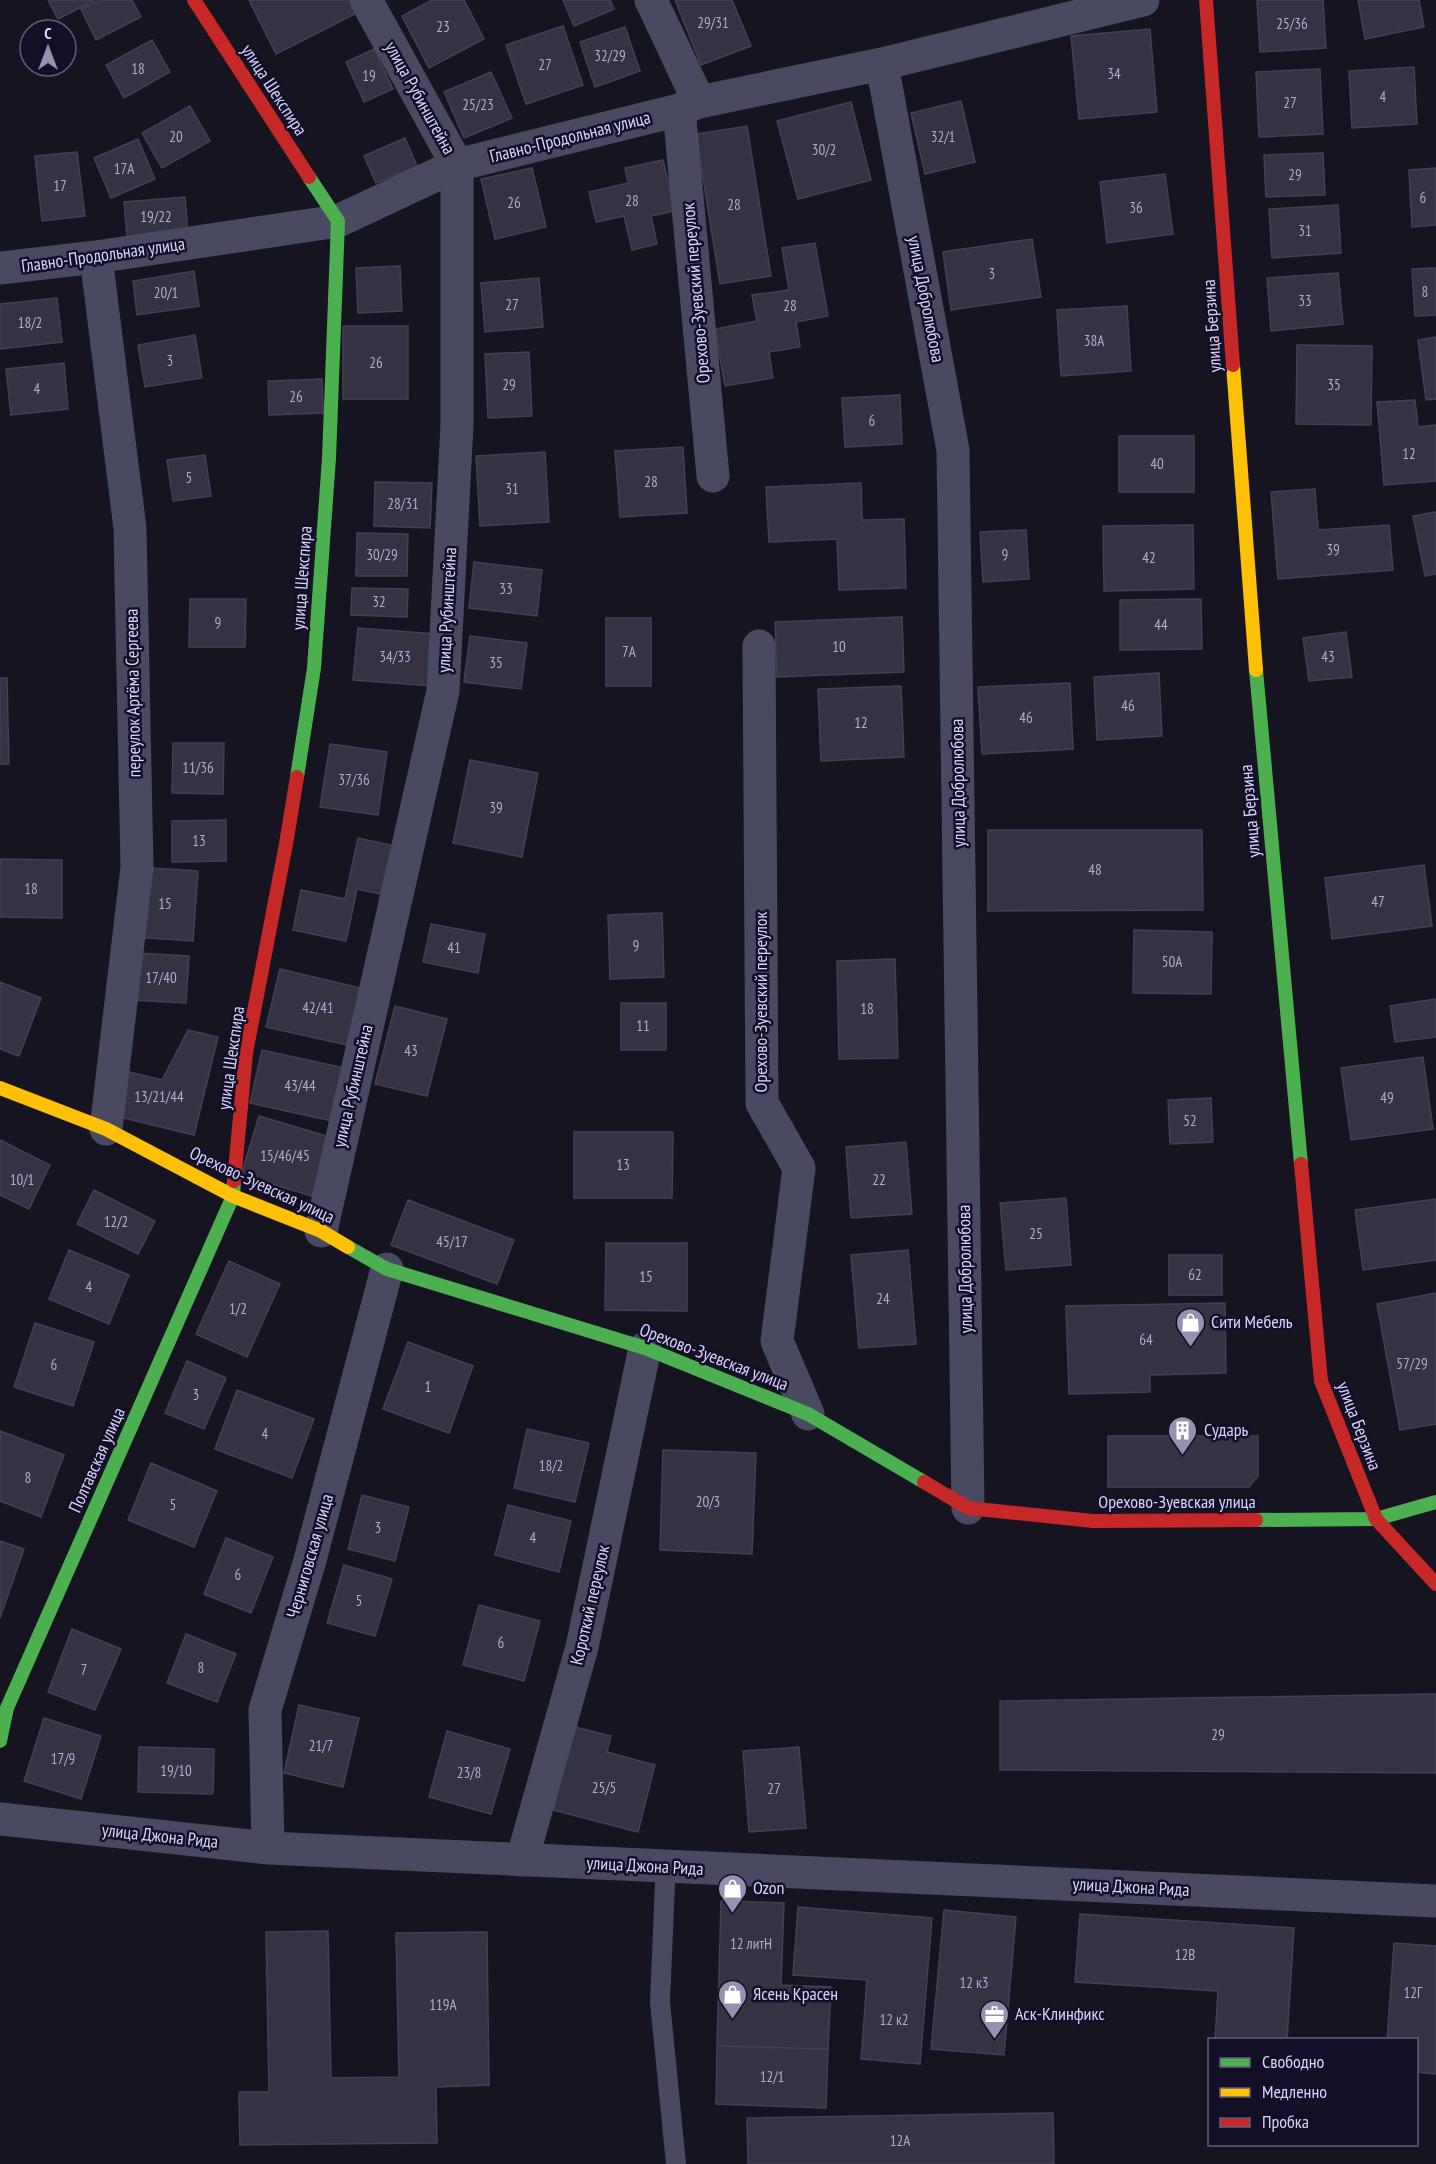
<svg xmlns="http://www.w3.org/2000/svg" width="1436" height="2164" viewBox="0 0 1436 2164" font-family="'PT Sans Narrow',sans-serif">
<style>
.building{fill:#343243;stroke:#433f54;stroke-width:1.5}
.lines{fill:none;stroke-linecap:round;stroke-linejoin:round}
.lane{stroke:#4a4962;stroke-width:20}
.street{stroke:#4a4962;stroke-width:33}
.fast{stroke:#4caf50;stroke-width:14}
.slow{stroke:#ffc107;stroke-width:14}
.jam{stroke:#c62828;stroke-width:14}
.labels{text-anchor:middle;stroke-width:5;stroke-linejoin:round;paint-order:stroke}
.number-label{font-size:15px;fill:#b0acd0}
.street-label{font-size:18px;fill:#d9d4ff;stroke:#130f26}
.poi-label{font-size:18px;fill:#d9d4ff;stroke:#130f26;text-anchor:start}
</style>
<rect width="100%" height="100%" fill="#161421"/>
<path class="building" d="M48 0H95L58 19Z
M100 0H132L141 17 96 40 81 9Z
M249 0H353L359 12 276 54Z
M432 0H464L484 39 429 68 402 16Z
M563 0H610L614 9 574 26Z
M675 0H732L751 46 701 65Z
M1257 0H1323L1326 48 1260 52Z
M1358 0H1419L1424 27 1365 39Z
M563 26 583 85 526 104 506 45Z
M625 27 640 71 595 87 580 42Z
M1150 29 1157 112 1079 119 1071 36Z
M152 40 170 72 124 98 106 65Z
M374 49 393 89 364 102 346 62Z
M1414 67 1417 124 1352 128 1349 71Z
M1320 69 1323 134 1259 137 1256 72Z
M491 72 512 118 464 138 444 92Z
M961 101 975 162 925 174 911 113Z
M851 102 871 180 798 199 777 121Z
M190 106 210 141 162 168 142 133Z
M747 126 771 276 720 284 696 134Z
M405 138 417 166 376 183 364 156Z
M138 139 155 179 111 198 94 158Z
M77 152 85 216 42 221 35 156Z
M1323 153 1325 195 1266 197 1264 155Z
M663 160 675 211 651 216 657 244 632 250 624 216 596 222 589 192 628 183 625 168Z
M532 168 546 227 495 239 481 179Z
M1436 168V225L1412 227 1409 170Z
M1165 174 1173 234 1107 243 1100 182Z
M185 197 188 233 127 237 124 202Z
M1338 205 1341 253 1272 258 1269 209Z
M1032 239 1041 297 951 310 943 252Z
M815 243 828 316 796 322 800 347 769 352 773 378 725 386 715 329 757 321 752 295 789 290 782 248Z
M400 266 402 311 358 313 356 268Z
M1436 268V315L1415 316 1412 269Z
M194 271 199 306 137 315 133 281Z
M1338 273 1343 324 1271 331 1267 278Z
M539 278 543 327 485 332 481 283Z
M57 298 62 342 0 349V304Z
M1127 306 1131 371 1061 376 1057 310Z
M343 326H408V399H343Z
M195 335 202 378 145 387 138 345Z
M1436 337V399L1426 400 1418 340Z
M1297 345 1372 346 1371 425 1296 424Z
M529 352 532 416 488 418 485 354Z
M64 363 68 409 11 415 6 369Z
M322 379 323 413 269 415 268 381Z
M900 395 902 444 845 447 842 398Z
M1415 400 1418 427 1436 425V481L1384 485 1377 402Z
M1119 436H1194V492H1119Z
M683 447 687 513 620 517 615 451Z
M545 452 549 522 480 526 476 456Z
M205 455 211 496 173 501 167 460Z
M375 482 432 483 430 528 374 526Z
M861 483 862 520 904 519 906 588 839 590 837 539 769 542 766 487Z
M1315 489 1318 530 1389 525 1393 570 1278 579 1271 492Z
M1436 512V574L1425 576 1413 516Z
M1193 525 1194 589 1104 591 1103 526Z
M1026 530 1029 579 983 582 980 532Z
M357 533 408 534 407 576H356Z
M474 562 542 570 537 616 469 608Z
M352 588 408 589 407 617 351 615Z
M190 599H246L245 647H189Z
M1201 599 1202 649 1120 650V600Z
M902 617 904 672 777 677 775 622Z
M606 618H651V686H606Z
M358 628 436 634 432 686 353 680Z
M1346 632 1352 677 1309 681 1303 638Z
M470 636 527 643 521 689 464 682Z
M1159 673 1162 736 1097 740 1094 677Z
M0 678H7L9 764H0Z
M1070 683 1073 749 982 754 978 687Z
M901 686 904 757 821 761 818 689Z
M173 743H224L223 794 172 793Z
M330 744 387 752 378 815 320 807Z
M470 760 538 773 522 857 453 843Z
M226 820V861L172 862V821Z
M988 830H1202L1203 910 988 911Z
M358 838 399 847 390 896 357 889 346 941 293 930 301 890 345 899Z
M0 859 62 860V918L0 917Z
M1424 865 1432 926 1332 939 1325 878Z
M137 867 198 871 193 941 133 937Z
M662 913 664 977 610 979 608 915Z
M431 924 485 934 478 973 423 962Z
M1134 930 1212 932 1211 994 1133 993Z
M135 953 189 956 186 1003 132 1000Z
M895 959 898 1058 839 1059 837 961Z
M280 969 369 990 356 1047 266 1027Z
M0 982 41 998 19 1056 0 1049Z
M1436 999V1037L1395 1042 1390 1006Z
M621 1003H666V1050H621Z
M395 1006 447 1019 427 1096 375 1084Z
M188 1030 218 1037 194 1135 111 1115 121 1070 162 1080Z
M262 1050 349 1069 337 1122 250 1103Z
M1423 1057 1433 1129 1351 1140 1341 1068Z
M1211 1098 1213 1142 1170 1144 1168 1100Z
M259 1116 330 1137 312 1196 241 1175Z
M574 1132H673L672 1198H574Z
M0 1140 50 1165 29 1209 0 1195Z
M906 1142 912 1214 851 1218 846 1147Z
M94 1190 155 1221 138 1254 77 1224Z
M1066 1198 1071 1265 1006 1270 1000 1203Z
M1436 1199V1260L1363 1270 1355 1210Z
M408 1200 514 1240 497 1284 391 1245Z
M606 1243H687V1311L605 1310Z
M69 1250 129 1275 109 1324 49 1299Z
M908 1250 916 1344 859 1348 851 1255Z
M1169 1255H1222V1295H1169Z
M229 1261 280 1284 247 1357 196 1334Z
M1436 1293V1424L1400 1430 1377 1304Z
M1225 1303 1226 1373 1150 1375V1392L1069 1394 1066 1306Z
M35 1323 94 1342 73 1406 14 1387Z
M408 1342 473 1366 449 1433 383 1409Z
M187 1361 226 1378 204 1429 165 1413Z
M237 1390 314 1419 292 1478 215 1449Z
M527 1429 589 1443 575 1502 514 1488Z
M0 1431 64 1455 41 1517 0 1501Z
M1108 1436H1258V1476L1249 1487H1108Z
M663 1450 756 1453 752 1554 660 1550Z
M151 1463 217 1491 194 1547 128 1520Z
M362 1495 409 1507 395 1561 348 1549Z
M508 1505 571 1521 559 1572 495 1555Z
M226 1538 273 1557 251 1613 204 1594Z
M0 1541 24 1549 0 1618Z
M344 1565 392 1579 375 1636 327 1623Z
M479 1605 540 1621 524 1681 463 1665Z
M72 1629 121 1649 95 1710 48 1692Z
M186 1634 236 1654 217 1702 167 1683Z
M1436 1694V1773L1000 1770V1701Z
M299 1705 359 1718 343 1787 284 1773Z
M44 1718 101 1736 81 1799 24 1781Z
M575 1727 611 1736 607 1752 655 1765 638 1832 553 1810Z
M447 1731 510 1749 491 1814 429 1797Z
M139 1747 214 1749 213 1794 138 1792Z
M799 1747 806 1828 749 1832 743 1751Z
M721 1901 784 1903 781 1985 831 1987 828 2049 717 2046Z
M798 1907 932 1918 920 2064 861 2059 867 1980 793 1975Z
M944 1910 1016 1917 1004 2055 931 2049Z
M1080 1914 1294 1928 1287 2040H1215L1218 1991 1075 1982Z
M328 1931 331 2078 399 2077 396 1933 487 1932 489 2085 436 2087 437 2143 240 2145 239 2092H269L266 1932Z
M1394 1943 1436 1946V2074L1416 2072V2040H1387Z
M717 2046 828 2049 826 2108 716 2104Z
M1053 2113 1054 2164H748L747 2118Z"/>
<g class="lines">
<path class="lane" d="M663 1867 665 1883 660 2002 676 2164"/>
<path class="street" d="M651 0 699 102
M882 64 953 450 968 1508
M679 110 713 476
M96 257 130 528 137 867 106 1129
M0 268 96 257 338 221 457 165 679 110 699 102 882 64 1143 0
M759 646 762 1103 799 1168 777 1341 808 1414
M321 1231 443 691 457 425V165L366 0
M0 1819 268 1848 1436 1901
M268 1848 265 1710 310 1560 387 1269
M522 1860 582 1647 645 1348"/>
<path class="fast" d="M1256 670 1301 1164
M297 777 314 668 329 458 338 221 309 177
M348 1247 387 1269 645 1348 808 1414 924 1482
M1256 1520 1376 1519 1436 1502
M0 1741 7 1708 233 1196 234 1181"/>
<path class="slow" d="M1233 365 1256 670
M0 1088 106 1129 233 1196 321 1231 348 1247"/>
<path class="jam" d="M194 0 309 177
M1206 0 1233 365
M1301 1164 1321 1381 1376 1519 1436 1584
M234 1181 246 1053 286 844 297 777
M924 1482 968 1508 1093 1521 1256 1520"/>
</g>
<defs>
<symbol id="shop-pin" viewBox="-11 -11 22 30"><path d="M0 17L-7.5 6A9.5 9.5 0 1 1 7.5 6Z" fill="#9591b1" stroke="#130f26"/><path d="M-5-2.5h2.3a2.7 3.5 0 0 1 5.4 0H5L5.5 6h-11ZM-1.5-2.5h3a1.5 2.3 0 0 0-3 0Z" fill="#fff"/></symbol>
<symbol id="building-pin" viewBox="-11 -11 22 30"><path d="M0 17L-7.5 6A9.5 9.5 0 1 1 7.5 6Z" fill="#9591b1" stroke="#130f26"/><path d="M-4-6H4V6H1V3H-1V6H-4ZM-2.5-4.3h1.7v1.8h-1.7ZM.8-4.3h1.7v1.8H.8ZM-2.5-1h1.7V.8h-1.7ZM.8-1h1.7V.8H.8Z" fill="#fff"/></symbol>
<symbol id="office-pin" viewBox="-11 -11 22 30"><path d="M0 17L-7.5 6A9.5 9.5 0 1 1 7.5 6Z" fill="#9591b1" stroke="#130f26"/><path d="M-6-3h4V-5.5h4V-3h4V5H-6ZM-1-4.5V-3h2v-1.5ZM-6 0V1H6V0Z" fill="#fff"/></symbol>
</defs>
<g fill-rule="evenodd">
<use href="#shop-pin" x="1174" y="1306" width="33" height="45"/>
<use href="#building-pin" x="1166" y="1414" width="33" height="45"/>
<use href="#shop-pin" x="716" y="1872" width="33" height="45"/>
<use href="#shop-pin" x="716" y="1978" width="33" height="45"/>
<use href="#office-pin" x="978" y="1998" width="33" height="45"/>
</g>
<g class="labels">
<g class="number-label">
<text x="713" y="28">29/31</text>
<text x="1292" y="29">25/36</text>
<text x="443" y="32">23</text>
<text x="610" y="61">32/29</text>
<text x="545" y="70">27</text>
<text x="138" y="74">18</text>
<text x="1114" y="79">34</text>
<text x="369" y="81">19</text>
<text x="1383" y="102">4</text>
<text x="1290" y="108">27</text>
<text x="478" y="110">25/23</text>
<text x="176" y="142">20</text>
<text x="943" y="142">32/1</text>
<text x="824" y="155">30/2</text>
<text x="124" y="174">17А</text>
<text x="1295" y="180">29</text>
<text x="60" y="191">17</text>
<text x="1423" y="203">6</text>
<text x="632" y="206">28</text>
<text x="514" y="208">26</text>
<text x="734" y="210">28</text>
<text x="1136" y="213">36</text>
<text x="156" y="222">19/22</text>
<text x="1305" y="236">31</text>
<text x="992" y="279">3</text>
<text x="1425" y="297">8</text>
<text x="166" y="298">20/1</text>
<text x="1305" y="306">33</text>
<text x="512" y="310">27</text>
<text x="790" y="311">28</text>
<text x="30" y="328">18/2</text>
<text x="1094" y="346">38А</text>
<text x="170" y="366">3</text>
<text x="376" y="368">26</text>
<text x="509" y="390">29</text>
<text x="1334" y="390">35</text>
<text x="37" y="394">4</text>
<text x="296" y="402">26</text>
<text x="872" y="426">6</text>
<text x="1409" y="459">12</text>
<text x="1157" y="469">40</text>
<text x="189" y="483">5</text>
<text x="651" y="487">28</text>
<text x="512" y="494">31</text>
<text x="403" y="509">28/31</text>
<text x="1333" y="555">39</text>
<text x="382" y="560">30/29</text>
<text x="1005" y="560">9</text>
<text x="1149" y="563">42</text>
<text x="506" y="594">33</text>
<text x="379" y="607">32</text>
<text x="218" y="628">9</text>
<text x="1161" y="630">44</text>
<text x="839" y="652">10</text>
<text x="629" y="657">7А</text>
<text x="395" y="662">34/33</text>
<text x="1328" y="662">43</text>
<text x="496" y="668">35</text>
<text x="1128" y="711">46</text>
<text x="1026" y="723">46</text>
<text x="861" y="728">12</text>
<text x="198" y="773">11/36</text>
<text x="354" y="785">37/36</text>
<text x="496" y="813">39</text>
<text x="199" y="846">13</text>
<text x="1095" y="875">48</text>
<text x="31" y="894">18</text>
<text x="1378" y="907">47</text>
<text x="165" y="909">15</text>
<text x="636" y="951">9</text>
<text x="454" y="953">41</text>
<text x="1172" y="967">50А</text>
<text x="161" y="983">17/40</text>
<text x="318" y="1013">42/41</text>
<text x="867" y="1014">18</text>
<text x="643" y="1031">11</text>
<text x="411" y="1056">43</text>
<text x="300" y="1091">43/44</text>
<text x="159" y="1102">13/21/44</text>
<text x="1387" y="1103">49</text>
<text x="1190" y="1126">52</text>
<text x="285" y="1161">15/46/45</text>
<text x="623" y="1170">13</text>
<text x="22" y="1185">10/1</text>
<text x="879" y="1185">22</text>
<text x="116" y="1227">12/2</text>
<text x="1036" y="1239">25</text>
<text x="452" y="1247">45/17</text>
<text x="1195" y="1280">62</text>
<text x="646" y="1282">15</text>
<text x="89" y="1292">4</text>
<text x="883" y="1304">24</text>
<text x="238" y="1314">1/2</text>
<text x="1146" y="1345">64</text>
<text x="1412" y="1369">57/29</text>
<text x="54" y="1370">6</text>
<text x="428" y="1392">1</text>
<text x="196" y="1400">3</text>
<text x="265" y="1439">4</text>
<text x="551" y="1471">18/2</text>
<text x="28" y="1483">8</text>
<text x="708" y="1507">20/3</text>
<text x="173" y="1510">5</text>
<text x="378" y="1533">3</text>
<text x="533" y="1543">4</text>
<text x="238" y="1580">6</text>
<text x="359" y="1606">5</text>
<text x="501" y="1648">6</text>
<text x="201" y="1673">8</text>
<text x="84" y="1675">7</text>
<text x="1218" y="1740">29</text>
<text x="321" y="1751">21/7</text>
<text x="63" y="1764">17/9</text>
<text x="176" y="1776">19/10</text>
<text x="469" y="1778">23/8</text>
<text x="604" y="1793">25/5</text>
<text x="774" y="1794">27</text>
<text x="751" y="1949">12 литН</text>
<text x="1185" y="1960">12В</text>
<text x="974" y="1988">12 к3</text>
<text x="1413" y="1998">12Г</text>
<text x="443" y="2010">119А</text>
<text x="894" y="2025">12 к2</text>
<text x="772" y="2082">12/1</text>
<text x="900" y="2146">12А</text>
</g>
<g class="street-label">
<text transform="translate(274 90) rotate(57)" y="6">улица Шекспира</text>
<text transform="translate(420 98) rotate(61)" y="6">улица Рубинштейна</text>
<text transform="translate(570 137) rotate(-14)" y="6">Главно-Продольная улица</text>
<text transform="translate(103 255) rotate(-8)" y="6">Главно-Продольная улица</text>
<text transform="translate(696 293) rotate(-95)" y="6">Орехово-Зуевский переулок</text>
<text transform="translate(926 299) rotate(79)" y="6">улица Добролюбова</text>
<text transform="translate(1212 326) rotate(-94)" y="6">улица Берзина</text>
<text transform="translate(302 578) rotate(-86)" y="6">улица Шекспира</text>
<text transform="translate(447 610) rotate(-87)" y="6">улица Рубинштейна</text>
<text transform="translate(133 693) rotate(-91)" y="6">переулок Артёма Сергеева</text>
<text transform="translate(958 783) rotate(-91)" y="6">улица Добролюбова</text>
<text transform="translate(1250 811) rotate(-95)" y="6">улица Берзина</text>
<text transform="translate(761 1002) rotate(-90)" y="6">Орехово-Зуевский переулок</text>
<text transform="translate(231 1058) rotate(-82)" y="6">улица Шекспира</text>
<text transform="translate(353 1086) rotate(-77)" y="6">улица Рубинштейна</text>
<text transform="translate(262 1185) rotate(25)" y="6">Орехово-Зуевская улица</text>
<text transform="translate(965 1269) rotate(-91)" y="6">улица Добролюбова</text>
<text transform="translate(714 1357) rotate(21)" y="6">Орехово-Зуевская улица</text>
<text transform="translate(1359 1426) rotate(69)" y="6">улица Берзина</text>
<text transform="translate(97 1460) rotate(-66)" y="6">Полтавская улица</text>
<text x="1177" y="1508">Орехово-Зуевская улица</text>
<text transform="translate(310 1556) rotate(-74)" y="6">Черниговская улица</text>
<text transform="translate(590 1605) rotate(-77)" y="6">Короткий переулок</text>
<text transform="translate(160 1836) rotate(6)" y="6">улица Джона Рида</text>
<text transform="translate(645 1866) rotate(3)" y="6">улица Джона Рида</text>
<text transform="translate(1131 1887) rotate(3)" y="6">улица Джона Рида</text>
</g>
<g class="poi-label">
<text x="1211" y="1328">Сити Мебель</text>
<text x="1204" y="1436">Сударь</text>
<text x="753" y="1894">Ozon</text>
<text x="753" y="2000">Ясень Красен</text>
<text x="1015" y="2020">Аск-Клинфикс</text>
</g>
</g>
<rect x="1208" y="2038" width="210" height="108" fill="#130f26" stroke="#625e7d" stroke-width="1.5"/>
<rect x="1220" y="2058" width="30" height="9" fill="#4caf50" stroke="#625e7d" stroke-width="1.5"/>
<text x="1262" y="2068" font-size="18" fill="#d9d4ff">Свободно</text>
<rect x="1220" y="2088" width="30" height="9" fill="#ffc107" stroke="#625e7d" stroke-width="1.5"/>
<text x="1262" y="2098" font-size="18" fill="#d9d4ff">Медленно</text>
<rect x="1220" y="2118" width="30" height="9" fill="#c62828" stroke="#625e7d" stroke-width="1.5"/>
<text x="1262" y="2128" font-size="18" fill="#d9d4ff">Пробка</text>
<g transform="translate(48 48)"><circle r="28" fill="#130f26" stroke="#625e7d" stroke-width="1.5"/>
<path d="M0-4.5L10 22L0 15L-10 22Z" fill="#9591b1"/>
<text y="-9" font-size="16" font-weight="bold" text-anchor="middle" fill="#d9d4ff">С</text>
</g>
</svg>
